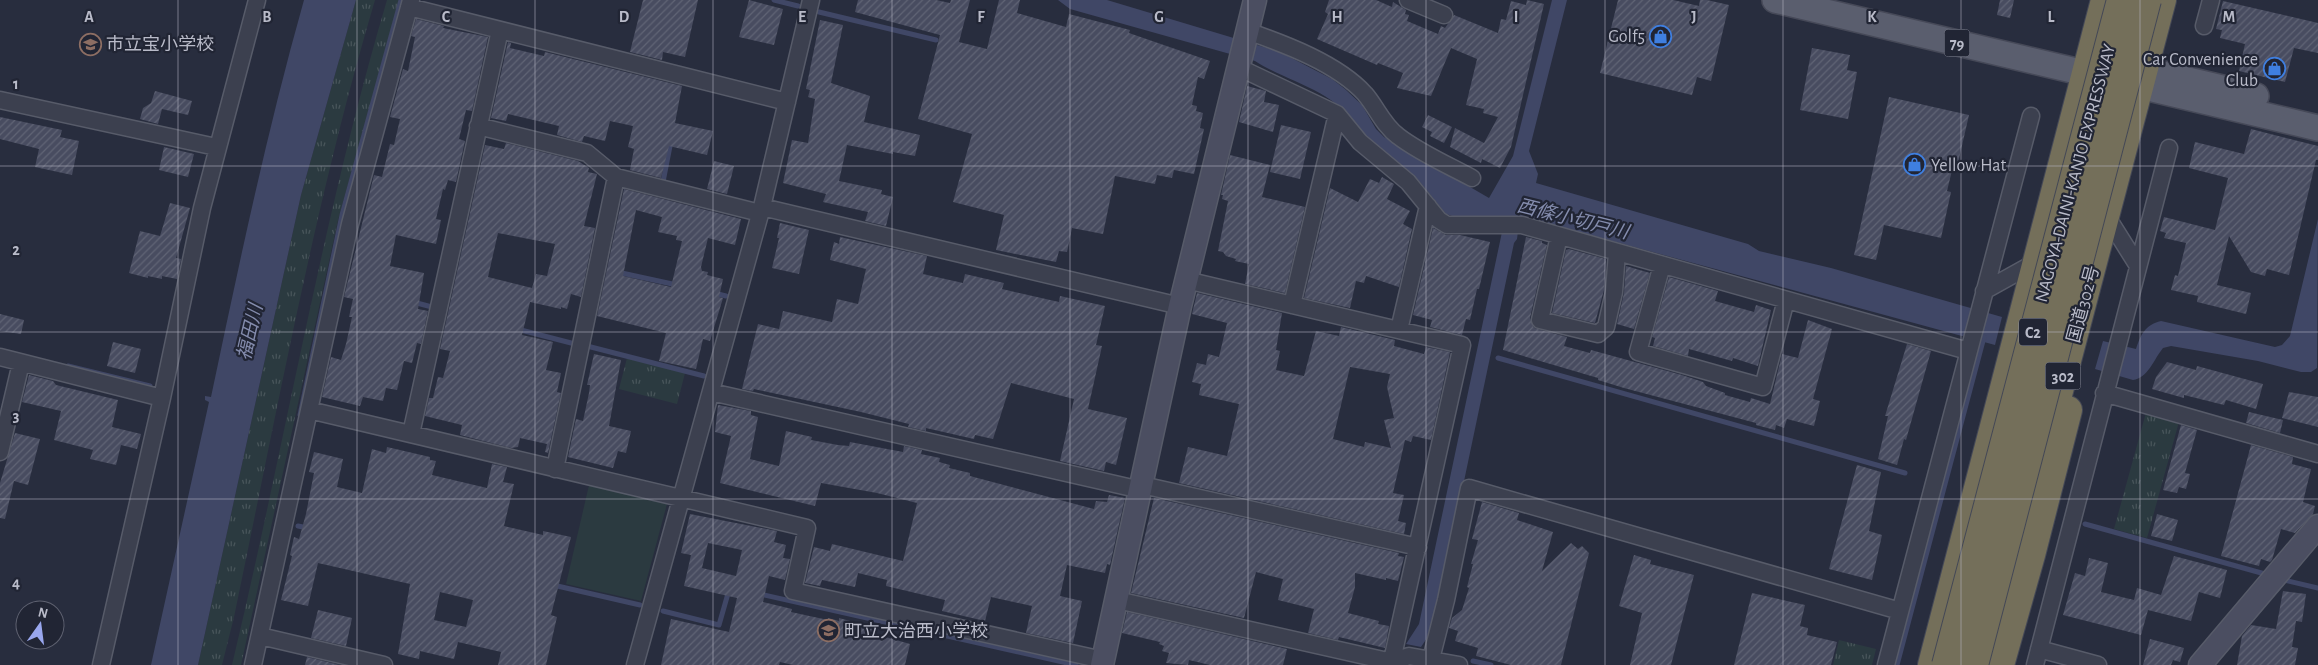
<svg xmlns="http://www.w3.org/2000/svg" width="2318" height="665" viewBox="0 0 2318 665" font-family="'Alegreya Sans','Noto Sans JP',sans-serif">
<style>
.grass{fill:url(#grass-tufts)}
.garden{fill:#2b3a40}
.water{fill:#404766}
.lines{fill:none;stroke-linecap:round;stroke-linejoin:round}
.stream{stroke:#404766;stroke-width:5}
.building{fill:url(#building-hatch);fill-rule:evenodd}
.street-casing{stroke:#575b69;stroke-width:19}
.secondary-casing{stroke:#575b69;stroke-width:25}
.primary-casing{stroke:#464958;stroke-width:28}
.highway-casing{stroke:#444856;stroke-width:30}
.street{stroke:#3c404f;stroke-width:16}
.secondary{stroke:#4b4e61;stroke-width:22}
.primary{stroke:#5a5e6e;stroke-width:25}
.highway{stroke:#746f5a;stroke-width:28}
.highway-bridge-casing{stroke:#444856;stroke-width:30;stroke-linecap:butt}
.highway-bridge{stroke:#746f5a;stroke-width:28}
.grid{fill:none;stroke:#b9bbc9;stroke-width:1;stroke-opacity:0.55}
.labels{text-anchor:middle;stroke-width:4.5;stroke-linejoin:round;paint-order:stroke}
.shield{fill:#212534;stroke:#8b8e9c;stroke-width:1}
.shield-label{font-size:16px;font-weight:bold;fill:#b9bbc9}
.poi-label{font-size:18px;fill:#b9bbc9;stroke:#212534;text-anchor:start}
.street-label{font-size:18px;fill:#b9bbc9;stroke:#212534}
.water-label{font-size:19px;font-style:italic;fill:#848cad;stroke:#212534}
.grid-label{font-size:16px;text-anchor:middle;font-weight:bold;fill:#b9bbc9;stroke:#212534;stroke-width:4.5;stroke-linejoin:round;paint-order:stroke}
</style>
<defs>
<pattern id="grass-tufts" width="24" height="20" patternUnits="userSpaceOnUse" patternTransform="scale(1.25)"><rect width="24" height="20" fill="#2b3a40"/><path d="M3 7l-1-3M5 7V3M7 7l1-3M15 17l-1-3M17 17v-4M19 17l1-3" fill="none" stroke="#48555a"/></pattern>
<pattern id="building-hatch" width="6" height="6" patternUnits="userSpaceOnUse" patternTransform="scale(1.25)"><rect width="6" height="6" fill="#484c60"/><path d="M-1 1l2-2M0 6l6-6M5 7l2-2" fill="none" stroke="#606475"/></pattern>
</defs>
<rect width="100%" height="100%" fill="#282d3e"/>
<path class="grass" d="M356 0H375C315 202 277 411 234 617L222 665H198L301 195Z
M387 0H399L338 220 241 665H232C285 444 322 219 387 0Z
M627 358 685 373 677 404 619 389Z
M2147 409 2180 418 2147 538 2114 529Z
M1839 640 1876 649 1872 665H1833Z"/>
<path class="garden" d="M589 485 667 504 641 601 566 584Z"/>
<path class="water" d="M304 0H356L301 195 198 665H151L209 402 205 400V396L211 397C239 264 267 131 304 0Z
M1058 0H1107L1280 52 1332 79 1345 89 1362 105 1376 129 1384 137 1489 198 1513 156 1552 0H1567L1529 151 1538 174 1536 183 1748 244 1759 251 1831 268 2002 317 1995 345 1520 216 1517 239 1514 243 1433 629 1421 647 1406 644 1419 624 1502 232 1446 214 1420 182 1356 129C1341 92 1287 82 1255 61L1070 9Z
M2318 219 2317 368 2311 372H2301L2258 361 2171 346 2163 348C2154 359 2148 378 2133 380L2095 369 2103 341 2136 349C2141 334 2145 325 2161 321L2275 347 2282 345 2290 336Z"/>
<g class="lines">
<path class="stream" d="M774 0 798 6
M819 12 936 40
M663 182 671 141
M617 272 677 285
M714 293 726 296
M413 302 432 307
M517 329 575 344
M587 346 704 376
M1498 358 1905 473
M68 366 150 386
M300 415 342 215 401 0
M2085 524 2265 574
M298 526 308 528
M2284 580 2318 588
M553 585 640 605
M760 594 1076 665
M663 611 719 625 729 590
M1473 661 1491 665
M1897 665 1984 337"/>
</g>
<path class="building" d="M643 0H698L685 57 663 52 662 60 630 52Z
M749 0 783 9 774 45 739 37Z
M858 0H936L950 3 951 0H970L959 42 987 49 999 0H1020L1017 13 1066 27 1069 14 1130 30 1129 33 1210 61 1204 79 1198 77 1192 105 1197 106 1196 111 1203 113 1200 128 1204 129 1194 174 1174 170 1172 178 1157 175 1155 184 1115 176 1103 234 1072 228 1067 252 1059 251 1056 262 996 250 1004 215 953 202 972 134 918 119 940 35 855 12Z
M1329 0H1376L1392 7 1393 2 1406 10 1405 14 1409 15 1407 21 1438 34 1441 26 1445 28 1454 15 1498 33 1501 19 1506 20 1511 1 1526 5 1527 0 1544 4 1511 147 1500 168 1482 159 1481 163 1450 147 1455 128 1484 143 1498 117 1483 113 1484 109 1466 105 1477 59 1451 48 1431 96 1397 88 1403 73 1378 63 1377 65 1317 39 1328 14 1325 12Z
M1618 0H1673L1699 6 1700 0H1707L1729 5 1711 81 1697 77 1692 95 1600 73Z
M2000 0H2014L2010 18 1997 15Z
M2223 1 2318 23V53L2294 48 2285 82 2239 71 2245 44 2220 38 2222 30 2216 29Z
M416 19 444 26 443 28 488 37 472 111 466 110 459 139 465 141 456 182 448 180 445 190 443 189 436 219 441 220 436 244 396 235 390 266 424 273 418 309 428 311 421 344 417 343 412 363 404 361 397 390 386 388 383 401 363 397 360 406 322 397 331 357 341 360 346 344 352 317H349L353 299 344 297 374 175 382 177 390 144 394 145 400 119 390 117 403 69 408 71 415 37 411 36Z
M820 20 843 25 831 83 870 96 864 122 920 135 915 156 893 152V154L847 145 839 181 882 190 881 194 893 197 886 226 865 221 868 212 823 202 826 194 783 183 792 140 808 143 815 99 808 97 810 90 806 89Z
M508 42 511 43 510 48 544 56 545 52 682 86 675 123 713 131 707 155 669 146 661 178 630 170 634 149 628 147 633 126 610 121 605 141 584 136 582 142 557 135 559 126 508 114 506 121 491 118Z
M1812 48 1850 55 1847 70 1857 72 1848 119 1800 110Z
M1247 86 1266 91 1264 102 1279 105 1273 132 1239 122Z
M155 91 192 101 188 115 162 109 158 124 140 119 143 108 151 103Z
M1889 97 1969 115 1958 163 1954 162 1947 191 1951 192 1941 238 1884 225 1876 260 1854 255Z
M1428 115 1452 127 1444 143 1430 136 1432 132 1422 127Z
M0 117 62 130 60 137 79 141 72 175 35 167 39 149 0 139Z
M1281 125 1311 132 1300 179 1270 172Z
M2251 129 2318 146V160H2316L2289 275 2267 269 2265 276 2251 272 2229 236 2217 285 2251 293 2246 314 2197 302 2198 296 2171 290 2175 275 2178 276 2186 243 2164 238 2166 233 2160 231 2164 217 2215 230 2228 178 2189 168 2195 142 2244 154Z
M506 143 578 161 589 168 588 172 597 174 584 226 595 228 581 297 571 294 567 309 561 307V309L530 302 522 335 553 342 546 370 561 373 557 392 561 393 548 453 545 452 547 444 520 438 518 447 511 448 460 435 462 425 425 416 429 398H433L438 377 443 378 450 351 440 349 485 145 504 149ZM498 233 555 244 547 276 536 274 532 288 488 277Z
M164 147 194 154 188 177 159 170Z
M1230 155 1270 165 1262 197 1305 207 1285 293 1245 284 1249 264 1235 261 1236 259 1226 256 1223 252 1218 251 1228 201 1222 199 1223 195H1221Z
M714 161 734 166 727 194 707 189Z
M1382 177 1394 184 1387 199 1410 211 1403 224 1412 229 1399 287 1366 276 1364 283 1356 281 1350 308 1304 298 1330 188 1358 202 1370 179 1379 183Z
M624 189 741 219 735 245 708 238 701 267 702 271 708 272 707 275 723 279 719 297 723 298 710 341 703 339 696 369 659 361 666 333 597 316ZM636 210 662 217 658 232 677 236 676 240 682 241 671 287 623 276Z
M170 203 190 208 176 258 181 259 177 279 162 276V279L148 276V278L129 273 140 231 160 236Z
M780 223 809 230 799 274 772 268 779 238H777Z
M1433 228 1446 235H1460L1490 242 1479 289H1477L1470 320 1466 319 1462 335 1430 327 1432 320 1413 315Z
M840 237 927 256 923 274 963 283 965 274 1004 283 1002 289 1059 302 1060 296 1105 306 1096 345 1102 346 1088 409 1127 418 1116 465 1106 462 1104 471 1060 461 1074 399 1011 383 993 439 975 435 974 439 926 428V431L908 427 909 424 861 412 754 389 753 391 742 389 758 324 779 329 783 311 832 322 837 299 858 304 866 269 830 260 834 242 839 244Z
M1526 237 1542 241V243L1547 245 1530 318 1534 328 1567 337 1564 346 1590 353 1591 350 1682 375 1703 382 1706 386 1725 393V395L1750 402 1751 398 1770 404 1782 354 1798 358 1808 320 1832 329 1813 399 1820 401 1814 426 1787 419 1784 428 1776 425 1775 430 1756 425V423L1624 388 1598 380V378L1503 350Z
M1569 249 1606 259 1604 290 1595 323 1552 313 1566 250Z
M1626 266 1650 273 1634 329 1617 324 1624 293Z
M1669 277 1718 291 1715 301 1754 312 1756 305 1771 310 1758 366 1733 358 1732 361 1689 349 1688 356 1653 346 1655 338 1652 337Z
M1197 293 1282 313 1276 350 1280 351 1276 370 1304 376 1316 331 1339 336 1341 327 1395 340 1394 346 1424 354 1426 347 1450 352 1431 440 1413 436 1411 442 1405 440 1393 493 1404 495 1398 521 1406 523 1404 534 1179 483 1188 447 1227 456 1239 404 1199 395 1201 384 1192 382 1197 363 1206 365 1208 354 1219 357 1227 323 1192 314ZM1350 367 1390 374 1387 387 1394 418 1384 420 1391 448 1365 442 1364 447 1333 439Z
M0 314 24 320 21 334 0 331Z
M113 342 141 349 135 373 107 366Z
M1907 344 1931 351 1906 440 1904 439 1897 465 1878 459 1888 416H1885Z
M594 354 621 360 609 426 631 431 626 453 618 451 613 468 568 457 576 419 583 421 589 393 590 385H587Z
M2167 362 2196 370 2197 366 2263 384 2256 409 2226 400 2224 405 2184 395V398L2152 389 2156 377Z
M29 375 53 381 56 385 118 400 112 427 141 434 137 449 121 445 116 465 90 459 93 450 54 440 61 411 22 402Z
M2289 392 2318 397V427L2282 418Z
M718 405 751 411V415L758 417 750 459 779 466 786 431 812 437 811 440 838 445 849 446 850 442 903 452 904 446 922 450 921 454 940 458 939 462 950 465 949 468 970 473V476L1094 509 1096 501 1107 502 1109 495 1125 498 1110 565 1107 564 1105 573 1067 565 1060 596 1082 601 1073 643 1026 633 1032 606 991 597 985 621 942 611 945 600 886 586 887 580 858 573 855 587 822 580 820 586 805 583 814 547 830 551 832 544 903 561 917 503 877 493 821 483 815 506 720 483 731 436 715 432Z
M2249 412 2283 420 2280 433 2246 423Z
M2181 425 2197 430 2185 473 2190 474 2186 489 2179 487 2177 493 2163 490Z
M15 433 40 439 28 485 14 481 5 519 0 518V483Z
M2251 445 2293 457 2292 464 2311 469 2303 502 2315 506 2313 514 2295 533 2281 529 2272 560 2270 562 2261 559 2259 566 2221 556Z
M387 447 430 457V460L436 461 432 475 487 488 492 464 507 467 503 482 514 484 504 526 543 535V531L571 537 551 615 557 617 546 665H498L501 652 458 642 454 659 420 651 419 659 398 654 410 584 318 563 308 606 281 600 292 556 290 555 294 537 299 539 306 514 314 473 309 472 314 452 343 459 337 487 362 493 372 449 386 453ZM440 592 473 600 466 627 434 620Z
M1857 465 1881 472 1869 531 1882 535 1872 580 1829 569Z
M1154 498 1399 553 1398 556 1404 557 1398 581 1386 578V580L1355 573V587L1348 613 1379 621 1378 624 1389 626 1385 648 1339 637 1338 640 1308 633 1314 609 1278 600 1283 579 1256 572 1244 618 1131 593Z
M1482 502 1519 513 1517 520 1553 532 1542 571 1571 543 1578 549 1582 546 1589 553 1561 665H1511L1476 656 1478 648 1455 641 1458 631 1449 628 1452 618 1462 610 1469 588 1467 587 1473 564H1471L1478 540 1472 539Z
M690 514 777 531 774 542 786 545 783 558 790 559 785 580 769 576 763 602 792 609 791 612 828 620V618L839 621V618L876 628 875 634 910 644 905 665H793L780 662 779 665H661L671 619 729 632 737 598 684 586 691 555 681 553ZM708 543 742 550 736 576 702 568Z
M2157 514 2178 520 2172 541 2151 536Z
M1634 555 1651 560 1650 564 1694 575 1671 665H1630L1642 613 1619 606Z
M2174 556 2227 570 2220 598 2199 592 2191 621 2148 610 2141 635 2063 615 2075 573 2085 576 2089 558 2108 563 2101 592 2134 600 2137 588 2161 595Z
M2283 591 2306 594 2302 622 2296 621 2292 647 2298 648 2295 665H2237L2242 636 2251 625 2276 629Z
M1752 593 1805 605 1800 626 1808 628 1807 635 1837 642 1831 665H1734Z
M318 610 352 618 346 646 311 638Z
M1127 612 1287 649 1283 665H1210L1189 660 1188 665 1166 663 1169 653 1162 651 1164 646 1159 644 1160 642 1122 633Z
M2150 639 2184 648 2180 662 2173 660 2171 665H2143Z
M307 657 340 665H305Z"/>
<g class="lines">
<defs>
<path id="street" d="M1408 0 1444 15
M409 7 787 102
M2204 26 2211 0
M1247 31C1285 44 1338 64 1365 94 1377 108 1383 125 1398 136 1420 153 1448 165 1472 178
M1238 67 1337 114 1360 142 1408 182 1439 220 1447 225H1522L1968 351
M0 100 216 147
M478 126 587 153 616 177 760 213
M762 207 1180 306
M2106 215 2138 266
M1559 236 1540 320 1598 334 1606 327 1614 292 1617 252
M1662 265 1638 352 1763 387 1786 300
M1186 280 1462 345 1391 665
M1984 291 2038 261
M1292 305 1337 114
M1399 330 1428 206
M0 357 162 398
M711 392 1141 490
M2104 393 2318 454
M309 410 807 528 793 591 1103 660
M411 434 500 30
M0 452 21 363
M555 469 616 177
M1142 485 1418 547
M1117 600 1392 662 1409 656 1459 665
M260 636 384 665
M2039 649 2098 665
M1431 659 1446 600 1469 488 1900 611
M101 665 162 398 202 208 257 0
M253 665 350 224 411 0
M635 665 762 207 811 0
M1886 665 2031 116
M2035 665 2169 148"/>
<path id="secondary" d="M1102 665 1180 306 1255 0
M2200 665 2318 526"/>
<path id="primary" d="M1775 0 2318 128
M2124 65 2256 96"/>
<path id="highway" d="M2049 429 2162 0
M1932 665 2105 0
M2000 665 2031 555 2068 410"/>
</defs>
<use href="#street" class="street-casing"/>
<use href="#secondary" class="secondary-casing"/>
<use href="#primary" class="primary-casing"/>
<use href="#highway" class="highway-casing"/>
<use href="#street" class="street"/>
<use href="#secondary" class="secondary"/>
<use href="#primary" class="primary"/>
<use href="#highway" class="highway"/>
<defs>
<path id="highway-bridge" d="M1946 665 2121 0
M1974 665 2147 0"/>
</defs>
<use href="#highway-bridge" class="highway-bridge-casing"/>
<use href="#highway-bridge" class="highway-bridge"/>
</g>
<path class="grid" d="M178 0V665M357 0V665M535 0V665M713 0V665M892 0V665M1070 0V665M1248 0V665M1426 0V665M1605 0V665M1783 0V665M1961 0V665M2140 0V665M0 166H2318M0 332H2318M0 499H2318"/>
<defs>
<symbol id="shop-ring" viewBox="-11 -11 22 22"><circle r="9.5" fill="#212534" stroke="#3f7fe0" stroke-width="1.5"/><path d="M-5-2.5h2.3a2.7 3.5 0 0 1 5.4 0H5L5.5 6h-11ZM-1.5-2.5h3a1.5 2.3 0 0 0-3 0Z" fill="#3f7fe0"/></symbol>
<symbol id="school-ring" viewBox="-11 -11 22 22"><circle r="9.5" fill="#212534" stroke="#8d6e63" stroke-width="1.5"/><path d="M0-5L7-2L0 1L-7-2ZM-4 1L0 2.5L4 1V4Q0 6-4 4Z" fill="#8d6e63"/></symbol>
</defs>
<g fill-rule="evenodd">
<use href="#shop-ring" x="1648" y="24" width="25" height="25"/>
<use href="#school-ring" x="78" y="32" width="25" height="25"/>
<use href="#shop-ring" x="2262" y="56" width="25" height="25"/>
<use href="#shop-ring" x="1902" y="152" width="25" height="25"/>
<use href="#school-ring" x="816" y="618" width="25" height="25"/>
</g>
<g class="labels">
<g class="shield">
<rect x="1944.5" y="29.5" width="25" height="27" rx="4"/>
<rect x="2019" y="318.5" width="28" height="27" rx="4"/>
<rect x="2045.5" y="362.5" width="35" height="27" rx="4"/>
</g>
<g class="shield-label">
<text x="1957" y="49">79</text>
<text x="2033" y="338">C2</text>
<text x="2063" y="382">302</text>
</g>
<g class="poi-label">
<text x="1645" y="42" text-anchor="end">Golf5</text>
<text x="106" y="50">市立宝小学校</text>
<text x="2258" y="65" text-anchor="end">Car Convenience<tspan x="2258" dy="21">Club</tspan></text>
<text x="1931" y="171">Yellow Hat</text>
<text x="844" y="637">町立大治西小学校</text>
</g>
<g class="street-label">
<text transform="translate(2075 173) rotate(-75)" y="6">NAGOYA-DAINI-KANJO EXPRESSWAY</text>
<text transform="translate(2083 304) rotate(-75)" y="6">国道302号</text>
</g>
<g class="water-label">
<text transform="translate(1573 218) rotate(14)" y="7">西條小切戸川</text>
<text transform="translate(249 332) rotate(-77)" y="7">福田川</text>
</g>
</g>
<g class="grid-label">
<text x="89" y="22">A</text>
<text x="267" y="22">B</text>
<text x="446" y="22">C</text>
<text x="624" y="22">D</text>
<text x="802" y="22">E</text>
<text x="981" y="22">F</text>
<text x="1159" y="22">G</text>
<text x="1337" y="22">H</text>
<text x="1516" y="22">I</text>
<text x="1694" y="22">J</text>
<text x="1872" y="22">K</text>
<text x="2051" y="22">L</text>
<text x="2229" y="22">M</text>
<text x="16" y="89">1</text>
<text x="16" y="255">2</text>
<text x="16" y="421">3</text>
<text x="16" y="588">4</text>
</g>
<g transform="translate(40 625) rotate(14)"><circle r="24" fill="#212534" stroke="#5e6170"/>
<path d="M0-4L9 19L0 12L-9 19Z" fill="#99a7ee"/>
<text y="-8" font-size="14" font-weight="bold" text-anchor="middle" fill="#b9bbc9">N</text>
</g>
</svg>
